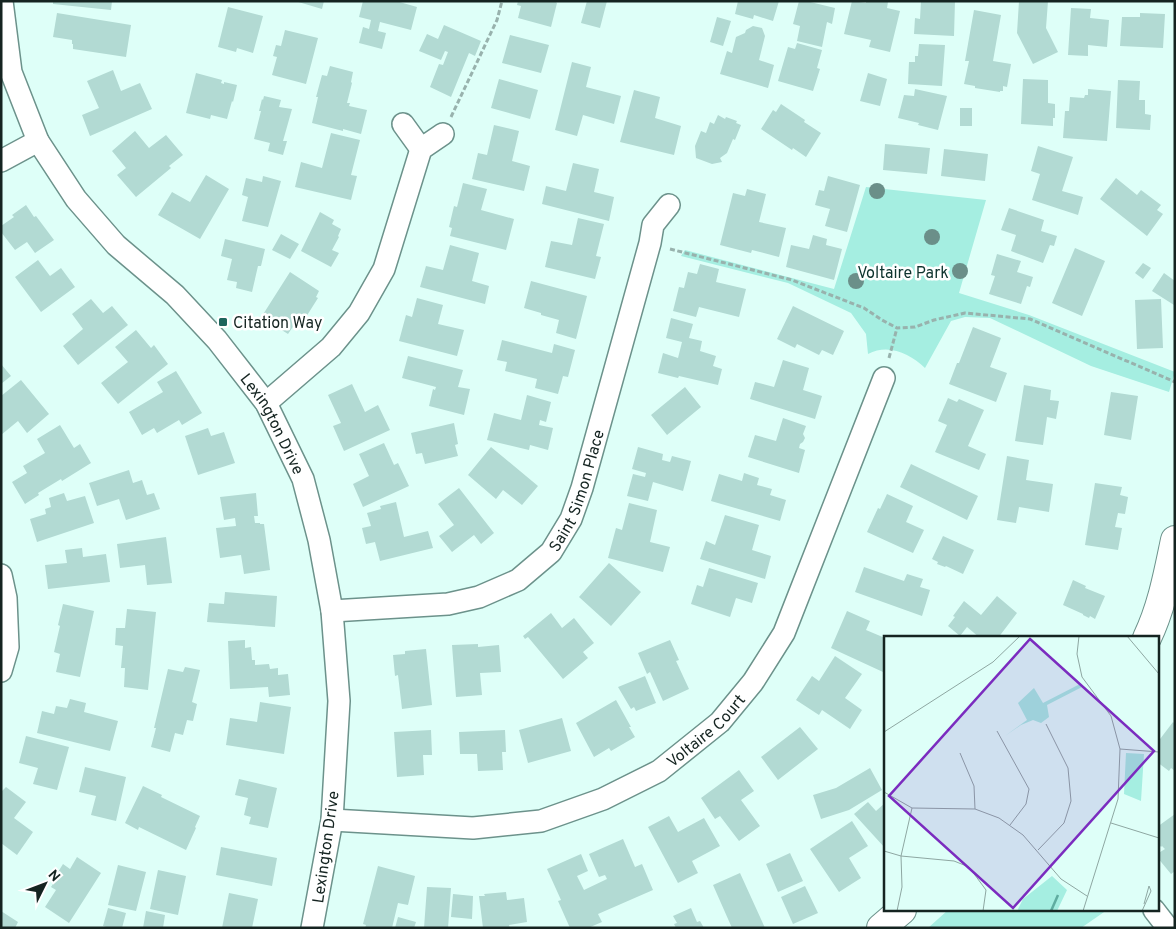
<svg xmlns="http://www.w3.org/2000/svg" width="1176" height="929" viewBox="0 0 1176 929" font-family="Overpass,sans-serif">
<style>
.green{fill:#a5eee1}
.building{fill:#b2dad3}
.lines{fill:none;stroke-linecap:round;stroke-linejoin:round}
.street-casing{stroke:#6c928b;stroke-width:24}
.secondary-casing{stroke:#6c928b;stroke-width:30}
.path{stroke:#98b2ad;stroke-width:3;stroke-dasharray:5 2.5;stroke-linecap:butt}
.street{stroke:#fff;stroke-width:21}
.secondary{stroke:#fff;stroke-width:28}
.tree{fill:#6b8f89}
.poi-dot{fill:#1c655c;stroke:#fff;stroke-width:2}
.labels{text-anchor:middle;stroke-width:5;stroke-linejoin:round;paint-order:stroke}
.park-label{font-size:16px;fill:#0d332e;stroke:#fff}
.poi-label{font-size:16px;fill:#152421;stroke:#fff;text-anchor:start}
.street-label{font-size:16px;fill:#152421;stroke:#fff}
.inset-river{fill:none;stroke:#5faca0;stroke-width:2.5}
.inset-road{fill:none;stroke:#8ea7a2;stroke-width:1}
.view{fill:#7b2cbf;fill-opacity:0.15;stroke:#7b2cbf;stroke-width:2.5}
.inset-edge{fill:none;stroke:#152421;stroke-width:2.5}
</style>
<rect width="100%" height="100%" fill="#defff8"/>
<path class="green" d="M866 187 986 200 959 293 1029 315 1175 372 1169 392 1091 366 990 318 965 317 951 321 925 368C910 354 889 343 868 354L866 334 851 313 788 283 681 256 685 250 834 289Z
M948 910H1107L1081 928H928Z"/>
<path class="building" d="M53 1H112L111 10 53 4Z
M295 1H324L322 9Z
M363 1H396L417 7 411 30 380 22 378 31 386 33 382 49 359 43 363 27 369 29 371 20 359 17Z
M518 1H555L557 3 551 27 518 18 521 6 517 5Z
M587 1H607L600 28 581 23Z
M738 1H779L773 21 754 15 753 19 735 14Z
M799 1H806L835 8 832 24 827 22 822 47 797 41 800 26 793 24Z
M852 1 866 3V1H884L888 2 887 8 900 11 890 52 869 47 871 40 844 34Z
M921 1H955L954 36 914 34 915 18 920 19Z
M1019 1H1048L1046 28 1058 52 1033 64 1017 33Z
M228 7 263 16 253 53 237 48 236 52 218 47Z
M1071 8 1091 9 1090 18 1109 20 1107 47 1088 45V56L1068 55Z
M974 10 1001 15 993 61 1011 64 1007 87 1003 86V91H1000V92L975 88V86L964 84 969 61H965Z
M57 13 131 25 126 57 73 49V44H72V40L53 37Z
M1140 13 1165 14 1163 48 1120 46 1122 17H1140Z
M717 17 731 21 723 46 710 42Z
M444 25 481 41 475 56 469 53 451 97 430 87 439 64 443 65 448 52 445 51 441 60 419 51 427 34 438 39Z
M753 26 762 28 765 36 759 60 774 65 768 88 720 74 727 51 732 53 736 37 745 33 746 30Z
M285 30 318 38 306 84 272 75 277 57 273 56 276 45 281 46Z
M510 35 549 45 541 73 502 63Z
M797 43 822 50 817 68 820 69 813 91 778 81 788 47 795 49Z
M919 44 945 45 942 86 908 84 909 62H915V56H918Z
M572 62 591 67 586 87 621 96 614 124 583 115 577 136 555 130Z
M330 66 353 72 351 82 352 83 347 103H350L349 106 367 110 361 134 343 129V131L312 123 318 97H316L322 75 327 76Z
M113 70 121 91 140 83 152 109 90 136 82 115 99 108 87 81Z
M196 73 222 80 221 83 224 84V82L237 85 233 102 232 101 227 119 211 115 210 119 186 113Z
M868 73 887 79 880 106 860 101Z
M499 79 538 90 530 119 491 108Z
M1023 79 1048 80V103L1055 104V118H1053V126L1021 124Z
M1118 80 1140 81 1139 100H1145V114L1151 115 1150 130 1116 128Z
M915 89 947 96 938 130 918 125 919 123 898 118 904 95 914 96Z
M1088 89 1111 91 1107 141 1063 138 1065 111H1069L1070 97 1084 98 1085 95H1088Z
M634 90 660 97 655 118 681 126 674 155 620 142Z
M264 96 281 100 279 107 292 109 283 141H287L283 155 268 151 270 143 254 139 261 111H259L262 99 263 100Z
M781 104 805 120 804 122 821 133 806 157 793 148 792 150 761 129 773 110 776 112Z
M960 108H972V126H960Z
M718 115 725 119 726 117 737 121 736 123 741 125 735 140 733 139 727 153 720 158 722 162 712 164 696 158 695 146 701 131 706 133 710 122 714 124Z
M494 125 519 131 512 161 530 166 524 191 472 179 478 153 487 155Z
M135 131 149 148 166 135 183 155 169 166 171 168 136 197 117 175 126 168 112 151Z
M331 133 360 140 351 175 357 176 351 200 295 187 301 162 322 168Z
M885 144 930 148 927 174 883 170Z
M1038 146 1073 157 1062 191 1083 197 1078 215 1032 200 1040 174 1031 171Z
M944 149 988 154 985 181 941 176Z
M573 163 599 169 594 192 614 197 609 221 542 204 546 186 566 191Z
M206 175 229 189 200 239 158 215 172 192 190 202Z
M263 176 281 181 268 227 242 221 248 197 242 195 246 178 262 182Z
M828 176 860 185 847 232 825 226 830 209 815 205 819 190 824 191Z
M1116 178 1137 195 1141 190 1161 205 1157 210 1163 214 1147 236 1100 199Z
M463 183 487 189 481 210 514 219 506 250 450 236 452 228 449 227 454 206 457 207Z
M747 189 766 194 759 222 786 228 779 257 752 250 751 253 720 245 733 193 745 196Z
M26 205 34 217 36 216 54 240 35 253 27 242 15 250 1 232V226L14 217 12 215Z
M1009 208 1044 220 1041 231 1057 236 1054 246 1050 245 1043 263 1011 251 1016 235 1001 230Z
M320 212 334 220 332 224 341 229 338 236 339 237 332 250 339 253 331 267 301 251Z
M578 218 604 224 596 256 601 257 595 279 545 267 551 241 572 245Z
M281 234 299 244 290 259 272 250Z
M813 235 827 239 826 245 842 249 834 280 786 267 791 245 809 249Z
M225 239 265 249 261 266H258L252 292 236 288 237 282 227 280 232 259 221 256Z
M450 245 479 253 472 281 489 286 485 304 420 287 426 266 443 270Z
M1075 248 1105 261 1082 316 1052 303Z
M997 254 1021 261 1017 272 1033 277 1030 287 1027 286 1021 304 989 294 995 276 991 275Z
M38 260 50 276 61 268 75 287 41 312 15 277Z
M1143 263 1151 268 1143 279 1135 273Z
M700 264 719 269 716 282 746 289 739 317 699 307 696 317 673 311 679 287 684 288 688 272 697 274Z
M290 272 319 291 316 297 318 298 306 317 304 315 301 321 298 319 288 334 269 322 270 321 262 316Z
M1164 273 1175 281V304L1174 305 1152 291Z
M531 281 587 296 576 339 556 333 559 320 541 315V313L524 308Z
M417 298 443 305 438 324 464 330 457 356 399 341 406 315 412 317Z
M91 299 103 313 112 306 128 325 78 365 63 346 83 329 72 314Z
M1161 299 1163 348 1137 349 1135 300Z
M793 306 844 331 833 355 822 350 819 355 797 344 795 348 777 339Z
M671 318 693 324 689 338 702 341 700 351 716 356 713 366 722 369 718 385 679 376 678 378 658 373 663 353 678 358 682 342 666 338Z
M973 327 1001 338 990 367 1007 373 996 402 949 384 957 363H959Z
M136 330 151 348 154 345 168 364 118 404 101 383 128 362 115 347Z
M502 340 552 353 554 344 575 350 568 377 563 376 558 394 535 388 537 379 505 371 507 362 497 360Z
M408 356 463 370 458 387 470 389 464 415 429 406 433 389 435 390 436 387 402 378Z
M783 360 809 368 803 390 822 396 815 419 750 399 755 382 774 387Z
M1 364 11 376 1 384Z
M176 371 202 413 182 425 179 420 157 433 154 428 142 435 129 412 163 392 157 382Z
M21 380 49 414 27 433 18 421 1 435V396Z
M352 384 365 412 378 405 390 430 344 451 333 426 341 423 328 395Z
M1024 385 1051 390 1050 400 1059 401 1056 419 1047 417 1043 445 1015 441Z
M685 387 701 407 667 435 651 415Z
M1111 392 1138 396 1131 440 1104 435Z
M527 395 551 402 546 422 540 420 539 425 553 428 548 450 530 445 529 450 487 440 494 413 521 420Z
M948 398 957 402 959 399 984 410 968 446 986 454 979 470 935 452 947 425 938 421Z
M783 418 806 426 803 434 805 438 803 442 800 444 799 448 805 450 799 473 748 457 755 435 776 441Z
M454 423 458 444 455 445 458 456 425 464 422 453 416 454 411 433Z
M60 425 74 448 80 444 91 463 62 481 61 479 38 493 39 495 25 504 12 482 27 473 23 466 45 453 37 439Z
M208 428 211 436 224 432 235 463 198 475 185 436Z
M384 443 394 465 398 463 409 486 363 507 353 484 369 476 359 454Z
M491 447 538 486 522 505 503 490 496 499 468 475Z
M638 447 663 454 662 460 670 462 672 456 691 461 683 491 653 482 648 501 627 496 633 474 645 477 646 473 632 469Z
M1007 456 1029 460 1026 480 1053 484 1049 512 1019 507 1016 523 997 520Z
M911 464 978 496 967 520 900 487Z
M129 470 133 483 142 480 147 495 154 493 160 509 126 520 119 499 97 506 89 483Z
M744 473 759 478 757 485 772 489 770 495 786 500 780 521 711 501 719 474 742 481Z
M1095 483 1122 487 1120 495 1128 497 1125 514 1118 513 1115 527 1122 528 1118 550 1085 545Z
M459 488 494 533 481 544 474 535 452 552 439 536 454 525 438 504Z
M64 493 67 501 85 496 94 523 37 542 30 519 46 514 45 509 51 507 49 498Z
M256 493 258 516H254L255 523H260V524H264L270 570 244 574 241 555 220 558 216 528 236 526 235 518 224 520 220 497Z
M887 494 913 506 906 522 924 530 913 553 867 532 878 508 880 509Z
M396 502 404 537 428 531 433 548 380 561 375 542 366 544 362 528 371 526 367 513 381 509 380 506Z
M629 503 657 510 650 542 670 547 663 572 608 558 616 528 622 530Z
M725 515 759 525 752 550 771 556 765 579 700 559 706 541 715 545Z
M943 536 974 550 963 574 946 566 945 567 937 564 938 562 932 559Z
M166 537 172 583 147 585 145 565 120 568 117 544Z
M82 548 83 557 106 554 110 582 48 589 45 565 67 563 65 550Z
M609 563 641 592 611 626 579 597Z
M864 567 904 581 907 574 923 579 920 587 930 590 922 616 855 592Z
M709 568 758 583 752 603 736 598 730 617 691 604 697 585 703 587Z
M1073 580 1086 586 1085 588 1105 596 1095 619 1090 616 1089 618 1083 615V614L1063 605Z
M225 592 277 596 275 627 207 622 209 603 224 604Z
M997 596 1017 613 998 638H980L967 627 960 636 948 626 955 617 953 616 964 601 981 615Z
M63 604 94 611 80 677 56 672 60 654 54 652 60 626 58 625Z
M127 609 156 612 148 690 124 687 125 668H121L123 646 115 645 116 628H125Z
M847 611 870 621 866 630 885 638V667L883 672 831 648Z
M551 613 562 628 574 618 594 643 583 652 588 658 563 679 528 637 525 639 523 636Z
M245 640V648L251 647 252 660H255V665L269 664 270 669 278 668V675L288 674 290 695 269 697 268 687 230 689 228 641Z
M670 640 679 660 676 661 689 689 663 701 650 672 647 674 638 653Z
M478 644V647L499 645 501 672 480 673 482 695 456 697 452 645Z
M426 649 432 705 402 709 398 675 395 676 393 655 405 654V651Z
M835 656 862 674 845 698 862 710 850 729 822 710 819 715 796 700 812 676 819 681Z
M185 667 200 670 192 702 197 704 193 721 187 720 183 735 175 733 170 752 151 747 156 728H154L168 669 183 672Z
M645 676 656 703 636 711 634 707 631 709 618 687Z
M70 699 86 703 84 712 118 721 110 751 37 733 42 711 54 714 56 706 67 708Z
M616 700 631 727H629L635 737 611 751 609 748 594 757 576 723Z
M260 702 291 707 284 754 226 745 230 718 257 722Z
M562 718 571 751 528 763 519 730Z
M1173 722 1175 724V771L1171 768 1169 771 1157 762V743Z
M800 727 818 749 778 780 761 757Z
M431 730 432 755H423L424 775 397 777 394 732Z
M505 730 506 752H502L503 770 478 771 477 754H460L459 732Z
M26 736 69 747 57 790 33 784 38 768 19 763Z
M85 767 126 777 116 821 91 815 96 796 79 792Z
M870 768 882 790 849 810 821 819 813 795 836 788Z
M739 770 754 791 741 800 760 826 739 841 720 816 715 819 701 798Z
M239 779 277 788 268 828 249 824 251 817 244 815 248 798 235 795Z
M143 786 162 795 161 797 200 816 195 827 196 828 186 850 139 827 138 830 125 823Z
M6 787 26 802 14 818 33 832 17 855 1 843V792Z
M868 802 876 811 885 803V848L854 814Z
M1175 814V871L1171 874 1157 857V854L1165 849 1162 846 1161 847 1157 842V827Z
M669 816 678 832 704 818 720 846 692 861 698 873 678 883 648 827Z
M852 821 868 846 849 858 861 878 839 892 810 849Z
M623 839 635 867 642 864 653 890 598 914 602 922 588 928H570L558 901 561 900 547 869 581 854 588 871 577 876 584 890 607 879 605 875 599 877 589 854Z
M221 847 277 858 272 886 216 875Z
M790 853 803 881 778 892 766 864Z
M77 857 101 873 69 923 45 907 56 890 51 887 55 881 53 880 63 864 70 869Z
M118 865 146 872 136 911 108 905Z
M378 866 415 876 408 905 398 903 392 928H365L366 925 363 924Z
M158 870 186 876 178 915 150 909Z
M740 873 765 928H732L713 885Z
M805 886 818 913 793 924 781 897Z
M427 887 451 888 448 928H424Z
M506 892 507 900 524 898 527 922 509 925 510 928H483L479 896H485L484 894Z
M229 893 258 899 252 928H222Z
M453 894 473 896 472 919 451 917Z
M108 908 126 913 122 928H109L103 926Z
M691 908 697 922 700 921 704 928H676L674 924 677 923 673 916Z
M1 911 18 922 15 928H1Z
M146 911 165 915 163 928H143Z
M398 917 416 922 414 928H395Z"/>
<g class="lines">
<defs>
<g id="street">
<path id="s1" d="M2 1 11 72 38 141 76 199 116 245 175 295 217 340 266 403 303 479 319 540 332 611 339 701 332 820 312 928"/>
<path d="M403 124 421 149"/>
<path d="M1 161 38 141"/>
<path d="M266 403 331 347 359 313 384 269 421 149 443 134"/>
<path d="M1 575 6 598 8 647 1 671"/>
<path id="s2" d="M332 611 448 604 479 597 518 580 551 552 571 519 582 488 650 243 653 225 669 205"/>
<path id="s3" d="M332 820 473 828 541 821 603 799 659 771 720 722 753 682 784 633 884 378"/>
<path d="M1154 910 1168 928"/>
</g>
<path id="secondary" d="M1147 638C1162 607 1168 573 1175 540
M881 928 902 910"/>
</defs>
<use href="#street" class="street-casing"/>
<use href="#secondary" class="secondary-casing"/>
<path class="path" d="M451 117 497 20 502 1
M670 249 792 280 864 308 882 320 897 328 915 327 934 320 965 313 1030 319 1175 382
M889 358 897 328"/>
<use href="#street" class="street"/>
<use href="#secondary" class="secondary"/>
</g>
<g class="tree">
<circle cx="877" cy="191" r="8"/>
<circle cx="932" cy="237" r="8"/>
<circle cx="960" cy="271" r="8"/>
<circle cx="856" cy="281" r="8"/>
</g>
<rect class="poi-dot" x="218" y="317" width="10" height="10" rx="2.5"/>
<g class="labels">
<g class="park-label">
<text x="903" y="278">Voltaire Park</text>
</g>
<g class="poi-label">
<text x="233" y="328">Citation Way</text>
</g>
<g class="street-label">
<text dy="6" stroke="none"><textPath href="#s1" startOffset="516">Lexington Drive</textPath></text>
<text dy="6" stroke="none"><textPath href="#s2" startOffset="301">Saint Simon Place</textPath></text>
<text dy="6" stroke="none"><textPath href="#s3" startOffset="400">Voltaire Court</textPath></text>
<text transform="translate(325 847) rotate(-82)" y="6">Lexington Drive</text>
</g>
</g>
<g transform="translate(884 636)">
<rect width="275" height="275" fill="#defff8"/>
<path d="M196 48 198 51 163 69 165 81 157 87 149 84 137 89 121 100 143 84 134 67 150 52 159 67ZM242 117 260 118 257 165 240 158ZM168 240 183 254 173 275H133L139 263Z" fill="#a5eee1"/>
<path class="inset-river" d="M167 275 174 259"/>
<path class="inset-road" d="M195 0 193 18 198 41 227 80 236 113 234 163 199 275M243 0 275 38M113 95 145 153 142 168 126 189M0 96 109 26 136 0M236 113 275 116M76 117 90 150 91 173M0 156 28 172 91 173 115 182 139 199 177 243 203 260M227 187 275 202M154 214 180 187 187 165 184 132 162 88M0 215 17 220 70 225 85 231 102 254 99 275M13 275 18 251 17 220 28 172M258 275 267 255 265 250 260 268"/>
<path class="view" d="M146 3 270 115 129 272 5 160Z"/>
<rect width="275" height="275" class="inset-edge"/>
</g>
<rect width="1176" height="929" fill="none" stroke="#152421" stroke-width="5"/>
<g transform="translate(45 884) rotate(48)" stroke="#ffffff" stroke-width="4" paint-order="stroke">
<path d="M0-4L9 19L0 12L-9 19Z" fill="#152421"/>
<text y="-8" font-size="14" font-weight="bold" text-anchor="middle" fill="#152421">N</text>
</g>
</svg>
